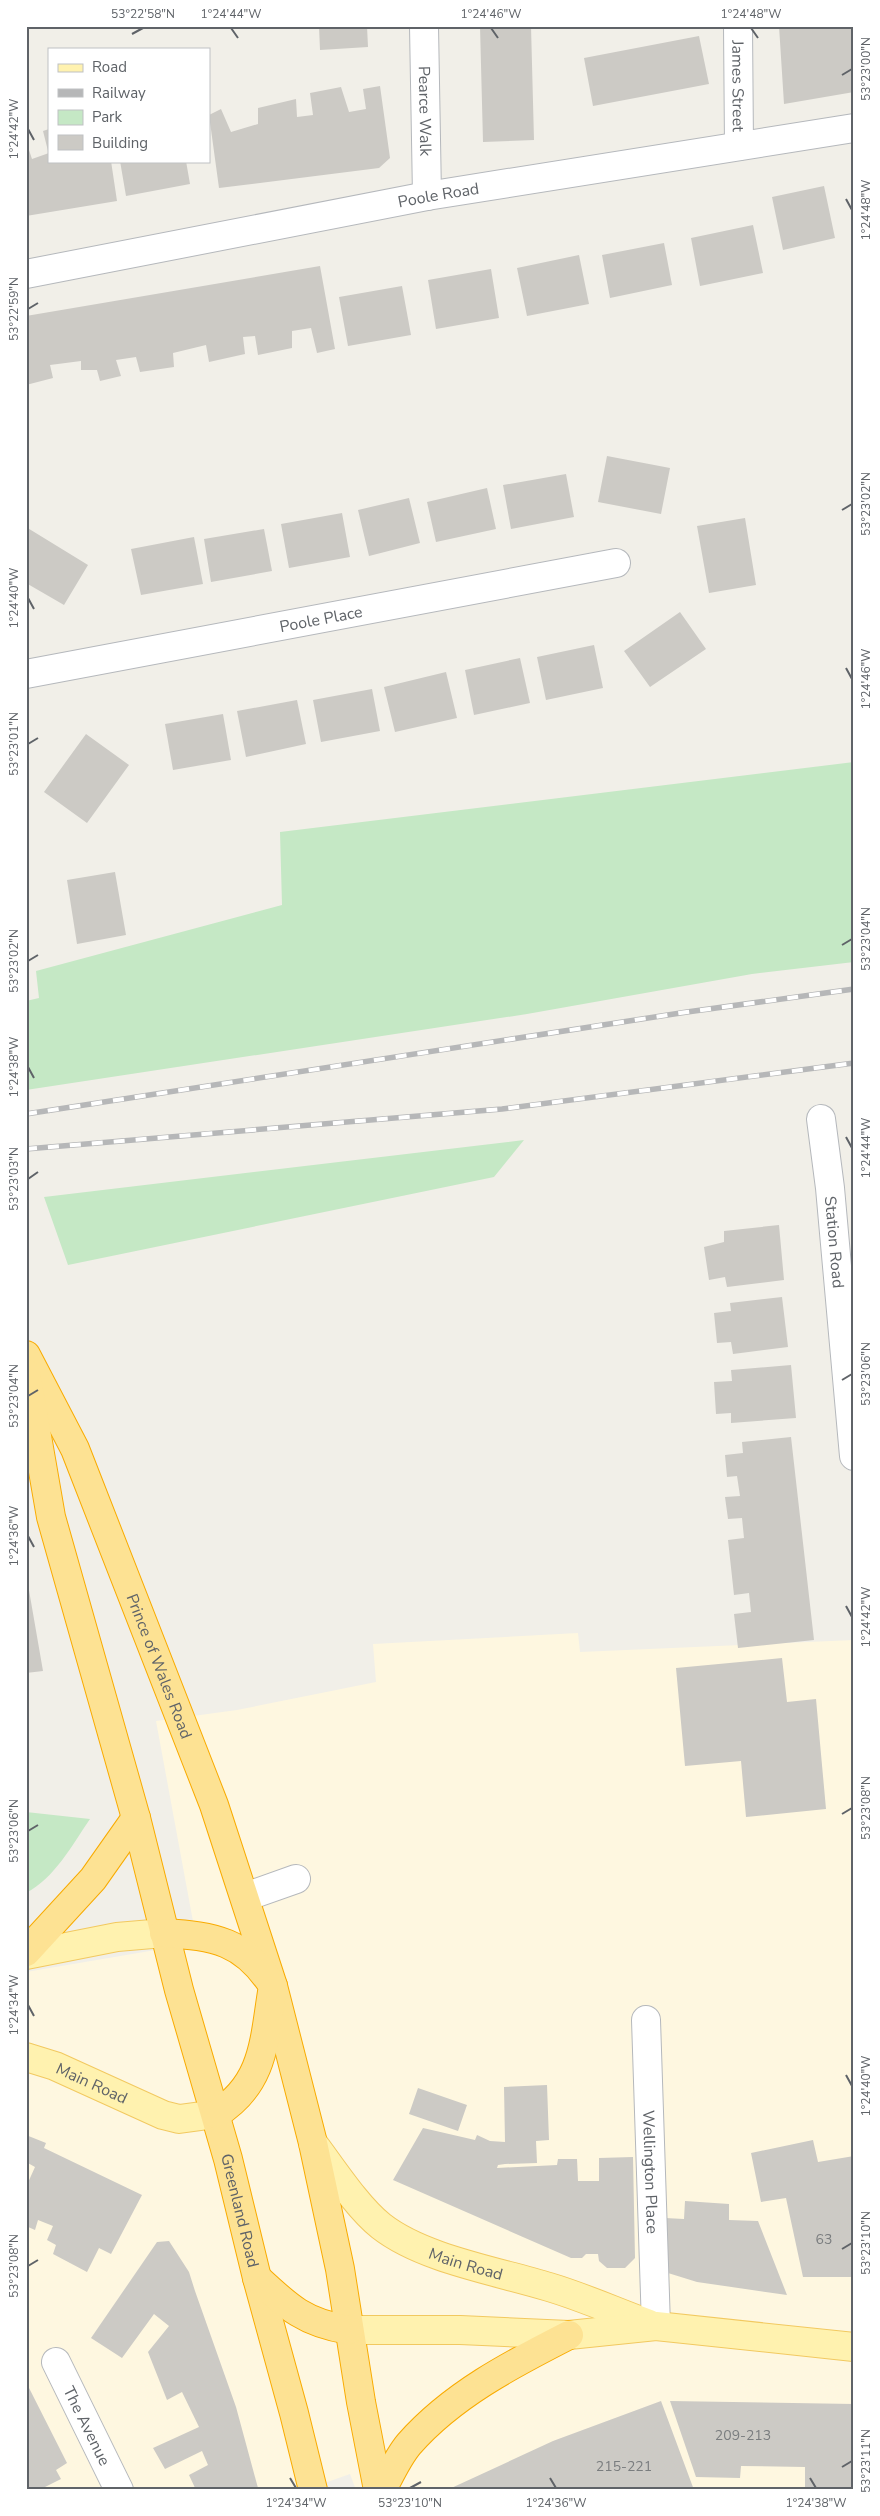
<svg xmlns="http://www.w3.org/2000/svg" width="880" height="2516" viewBox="0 0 880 2516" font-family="'Nunito Sans',sans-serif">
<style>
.commercial{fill:#fef7e0}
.green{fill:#c5e8c5}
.building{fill:#cccac5}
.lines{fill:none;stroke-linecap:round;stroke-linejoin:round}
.minor-casing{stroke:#b5b8bc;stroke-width:30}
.major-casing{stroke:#f2c960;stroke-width:30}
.highway-casing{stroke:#f9ab00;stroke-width:30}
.minor{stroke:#fff;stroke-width:28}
.major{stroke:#fff2af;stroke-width:28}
.highway{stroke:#fde293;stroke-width:28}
.rail-casing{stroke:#b6b7b8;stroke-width:5.5}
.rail{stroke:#fff;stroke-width:4;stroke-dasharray:11;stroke-linecap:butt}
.ticks{fill:none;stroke:#5f6368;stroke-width:2}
.labels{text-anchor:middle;stroke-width:4;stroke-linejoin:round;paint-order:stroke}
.number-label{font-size:14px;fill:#7a7d7f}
.street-label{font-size:16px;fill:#5f6368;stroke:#fff}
.neatline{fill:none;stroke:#5f6368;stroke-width:2}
.ticks-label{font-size:12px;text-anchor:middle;fill:#5f6368}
</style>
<rect width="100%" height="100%" fill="#f1efe8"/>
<path class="commercial" d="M578 1633 580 1652 854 1640V2490H356L350 2474 305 2490H26V1972L197 1943 156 1721 237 1710 376 1682 373 1644Z"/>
<path class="green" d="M854 762V962L752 974 527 1014 26 1090V1001L39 998 36 971 282 905 280 832Z
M524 1140 494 1177 68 1265 44 1197Z
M26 1812 90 1819C72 1845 55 1878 26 1893Z"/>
<path class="building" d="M319 26H367L368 47 320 50Z
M480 26H531L534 140 483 142Z
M779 26H854V92L784 104Z
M699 36 709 84 593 106 584 58Z
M380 86 390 158 379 168 219 188 209 115 221 109 231 132 258 124V108L296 99 297 117 313 115 310 93 341 87 349 112 366 109 363 89Z
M49 129V151H48L43 131Z
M26 141 32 159 49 153V161H111L117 201 26 216Z
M120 161H186L190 184 126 196Z
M824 186 835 238 783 250 772 197Z
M753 225 763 273 700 286 691 238Z
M664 243 672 285 610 298 602 255Z
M579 255 589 304 527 316 517 268Z
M320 266 335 349 317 353 311 328 292 331V348L258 355 255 336 243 337 245 354 209 362 206 345 173 353 174 367 140 372 136 357 116 360 121 376 100 381 97 370H81V361L50 365 53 378 26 385V316Z
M491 269 499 318 436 329 428 280Z
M402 286 411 335 348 346 339 297Z
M607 456 670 468 661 514 598 502Z
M566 474 574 517 511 529 503 485Z
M487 488 496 529 436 542 427 502Z
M409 498 420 543 369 556 358 510Z
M342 513 350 557 289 568 281 524Z
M745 518 756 585 709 593 697 526Z
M26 527 88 565 64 605 26 583Z
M264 529 272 571 211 582 204 539Z
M194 537 203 584 141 595 131 549Z
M680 612 706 649 650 687 624 651Z
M594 645 603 688 546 700 537 657Z
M520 658 530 703 474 715 465 670Z
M446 672 457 718 395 732 384 687Z
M372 689 380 731 321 742 313 700Z
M297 700 306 744 246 757 237 711Z
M223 714 231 760 173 770 165 724Z
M86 734 129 765 87 823 44 792Z
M115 872 126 935 77 944 67 880Z
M779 1225 784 1280 727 1287 725 1277 709 1280 704 1247 724 1242V1231Z
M782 1297 788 1347 733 1354 731 1342 717 1343 714 1313 731 1311 730 1303Z
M791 1365 796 1418 731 1423V1413L716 1414 714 1382 732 1381 731 1370Z
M791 1437 814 1640 738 1648 734 1614 751 1612 749 1593 734 1595 728 1540 744 1538 742 1518 728 1519 725 1497 740 1496 737 1476 727 1477 725 1455 743 1453 742 1442Z
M26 1573 43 1671 26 1673Z
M782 1658 787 1702 816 1699 826 1809 746 1817 741 1761 685 1766 676 1668Z
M547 2085 549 2140 536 2141 537 2163 505 2164 498 2165 497 2168 557 2165 558 2159H577L578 2181H599V2158L633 2157 635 2258 625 2268H607L599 2261 598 2254H586L582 2258H571L393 2180 423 2128 475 2140 477 2135 490 2141 505 2142 504 2087Z
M418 2088 467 2105 458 2131 409 2114Z
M26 2135 46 2143 44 2148 142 2195 111 2254 99 2248 87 2272 53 2254 56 2245 47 2240 53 2226 38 2220 35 2230 26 2226V2187L35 2167 26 2162Z
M813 2140 818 2162 854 2156V2277H803L786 2198 761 2202 751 2153Z
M685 2201 729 2204V2220L758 2221 787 2295 697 2282 668 2273 665 2218 684 2219Z
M169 2241 189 2272 195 2291 236 2407 258 2488 255 2490H196L189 2475 208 2465 202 2451 165 2469 153 2448 199 2427 182 2392 167 2400 148 2352 169 2326 154 2314 122 2358 91 2338 157 2242Z
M26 2382 67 2463 56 2470 61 2479 39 2490H26Z
M661 2401 694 2490H447L553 2441Z
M670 2401 854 2404V2490H805V2467L741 2466 740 2478 696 2477Z"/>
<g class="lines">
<defs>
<g id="minor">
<path id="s1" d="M424 26 427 196"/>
<path id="s2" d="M738 26 739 146"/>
<path id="s3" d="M26 274 427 196 854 128"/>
<path id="s4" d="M26 674 616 563"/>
<path id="s5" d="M821 1119 830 1188 854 1456"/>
<path d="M245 1897 296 1879"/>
<path id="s6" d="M646 2020 656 2326"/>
<path id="s7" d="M56 2362 119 2490"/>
</g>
<g id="major">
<path d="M26 1955 117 1937 164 1933"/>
<path id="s8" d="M26 2057 55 2066 163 2115 179 2119 216 2114"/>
<path id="s9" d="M313 2143C332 2168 357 2207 381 2226 423 2259 497 2271 549 2287 583 2297 616 2312 649 2324"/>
<path d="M349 2330H460L569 2335 656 2326 854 2347"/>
</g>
<g id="highway">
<path id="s10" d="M26 1355 75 1449 214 1805 273 1986 313 2143 340 2269 361 2402 378 2490"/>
<path id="s11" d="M26 1373 51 1517 136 1818 179 1990 228 2159 257 2278 294 2413 313 2490"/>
<path d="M164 1933C215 1936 244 1941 273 1986 264 2038 266 2083 216 2114"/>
<path d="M26 1952 93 1879 136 1818"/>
<path d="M257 2278C289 2308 305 2323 349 2330"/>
<path d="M382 2490C390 2475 398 2457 409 2444 452 2395 512 2364 569 2335"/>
</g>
</defs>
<use href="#minor" class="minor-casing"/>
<use href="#major" class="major-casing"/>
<use href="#highway" class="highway-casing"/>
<use href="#minor" class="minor"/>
<use href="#major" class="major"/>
<use href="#highway" class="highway"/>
<defs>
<path id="rail" d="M26 1114 687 1012 854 989
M26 1149 502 1109 854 1063"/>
</defs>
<use href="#rail" class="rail-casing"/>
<use href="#rail" class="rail"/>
</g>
<path class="ticks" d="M231 28 238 38M491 28 498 38M751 28 758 38M132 34 143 28M842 75 852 69M28 129 34 140M846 199 852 210M28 309 38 303M842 510 852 504M28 598 34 609M846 668 852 679M28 744 38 738M842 945 852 939M28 961 38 955M28 1067 34 1078M846 1137 852 1148M28 1179 38 1172M842 1380 852 1374M28 1396 38 1390M28 1536 34 1547M846 1606 852 1617M842 1814 852 1808M28 1831 38 1825M28 2005 34 2016M846 2075 852 2086M842 2249 852 2243M28 2266 38 2260M842 2467 852 2461M290 2478 296 2488M550 2478 556 2488M810 2478 816 2488M410 2488 421 2482"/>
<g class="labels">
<g class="number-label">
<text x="824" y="2244">63</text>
<text x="743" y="2440">209-213</text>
<text x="624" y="2471">215-221</text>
</g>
<g class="street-label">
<text dy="6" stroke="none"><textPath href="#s2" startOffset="60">James Street</textPath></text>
<text dy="6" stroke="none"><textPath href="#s1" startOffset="85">Pearce Walk</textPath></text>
<text dy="6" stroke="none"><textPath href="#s3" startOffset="420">Poole Road</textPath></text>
<text dy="6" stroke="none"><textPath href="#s4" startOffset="300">Poole Place</textPath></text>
<text dy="6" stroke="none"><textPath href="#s5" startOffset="124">Station Road</textPath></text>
<text dy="6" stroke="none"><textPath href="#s10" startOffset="339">Prince of Wales Road</textPath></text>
<text dy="6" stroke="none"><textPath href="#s8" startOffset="71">Main Road</textPath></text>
<text dy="6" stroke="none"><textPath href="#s6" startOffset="152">Wellington Place</textPath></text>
<text dy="6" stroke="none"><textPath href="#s11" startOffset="865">Greenland Road</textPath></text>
<text dy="6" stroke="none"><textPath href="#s9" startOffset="201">Main Road</textPath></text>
<text dy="6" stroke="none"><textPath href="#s7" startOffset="71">The Avenue</textPath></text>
</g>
</g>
<rect width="880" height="2516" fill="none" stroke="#ffffff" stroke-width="55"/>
<rect x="48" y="48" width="162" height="115" fill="#ffffff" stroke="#bfc1c3"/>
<rect x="58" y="64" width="25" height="8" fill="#fff2af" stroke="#bfc1c3"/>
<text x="92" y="72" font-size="15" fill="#5f6368">Road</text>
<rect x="58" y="89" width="25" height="8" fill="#b6b7b8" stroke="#bfc1c3"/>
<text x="92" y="98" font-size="15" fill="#5f6368">Railway</text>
<rect x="58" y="110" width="25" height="15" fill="#c5e8c5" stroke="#bfc1c3"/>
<text x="92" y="122" font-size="15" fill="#5f6368">Park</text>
<rect x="58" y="135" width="25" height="15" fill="#cccac5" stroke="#bfc1c3"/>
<text x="92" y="148" font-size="15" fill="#5f6368">Building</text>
<rect x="28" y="28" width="824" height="2460" class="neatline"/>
<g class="ticks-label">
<text x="143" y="18">53°22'58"N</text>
<text x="231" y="18">1°24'44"W</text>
<text x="491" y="18">1°24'46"W</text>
<text x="751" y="18">1°24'48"W</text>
<text transform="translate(866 69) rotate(-90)" y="4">53°23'00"N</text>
<text transform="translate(14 129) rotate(-90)" y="4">1°24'42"W</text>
<text transform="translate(866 210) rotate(-90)" y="4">1°24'48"W</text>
<text transform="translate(14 309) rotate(-90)" y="4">53°22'59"N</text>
<text transform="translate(866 504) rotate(-90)" y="4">53°23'02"N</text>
<text transform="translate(14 598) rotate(-90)" y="4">1°24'40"W</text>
<text transform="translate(866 679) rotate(-90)" y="4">1°24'46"W</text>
<text transform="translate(14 744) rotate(-90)" y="4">53°23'01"N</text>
<text transform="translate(866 939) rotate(-90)" y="4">53°23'04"N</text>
<text transform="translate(14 961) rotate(-90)" y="4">53°23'02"N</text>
<text transform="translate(14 1067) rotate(-90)" y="4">1°24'38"W</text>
<text transform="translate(866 1148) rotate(-90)" y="4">1°24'44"W</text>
<text transform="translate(14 1179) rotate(-90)" y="4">53°23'03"N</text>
<text transform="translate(866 1374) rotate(-90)" y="4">53°23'06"N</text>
<text transform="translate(14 1396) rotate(-90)" y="4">53°23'04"N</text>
<text transform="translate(14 1536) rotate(-90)" y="4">1°24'36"W</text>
<text transform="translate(866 1617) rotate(-90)" y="4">1°24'42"W</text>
<text transform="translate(866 1808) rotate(-90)" y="4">53°23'08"N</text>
<text transform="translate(14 1831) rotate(-90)" y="4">53°23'06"N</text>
<text transform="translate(14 2005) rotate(-90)" y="4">1°24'34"W</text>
<text transform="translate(866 2086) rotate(-90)" y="4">1°24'40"W</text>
<text transform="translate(866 2243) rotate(-90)" y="4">53°23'10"N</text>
<text transform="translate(14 2266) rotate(-90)" y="4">53°23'08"N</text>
<text transform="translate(866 2461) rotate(-90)" y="4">53°23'11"N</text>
<text x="296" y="2507">1°24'34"W</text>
<text x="410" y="2507">53°23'10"N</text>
<text x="556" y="2507">1°24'36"W</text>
<text x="816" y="2507">1°24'38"W</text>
</g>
</svg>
